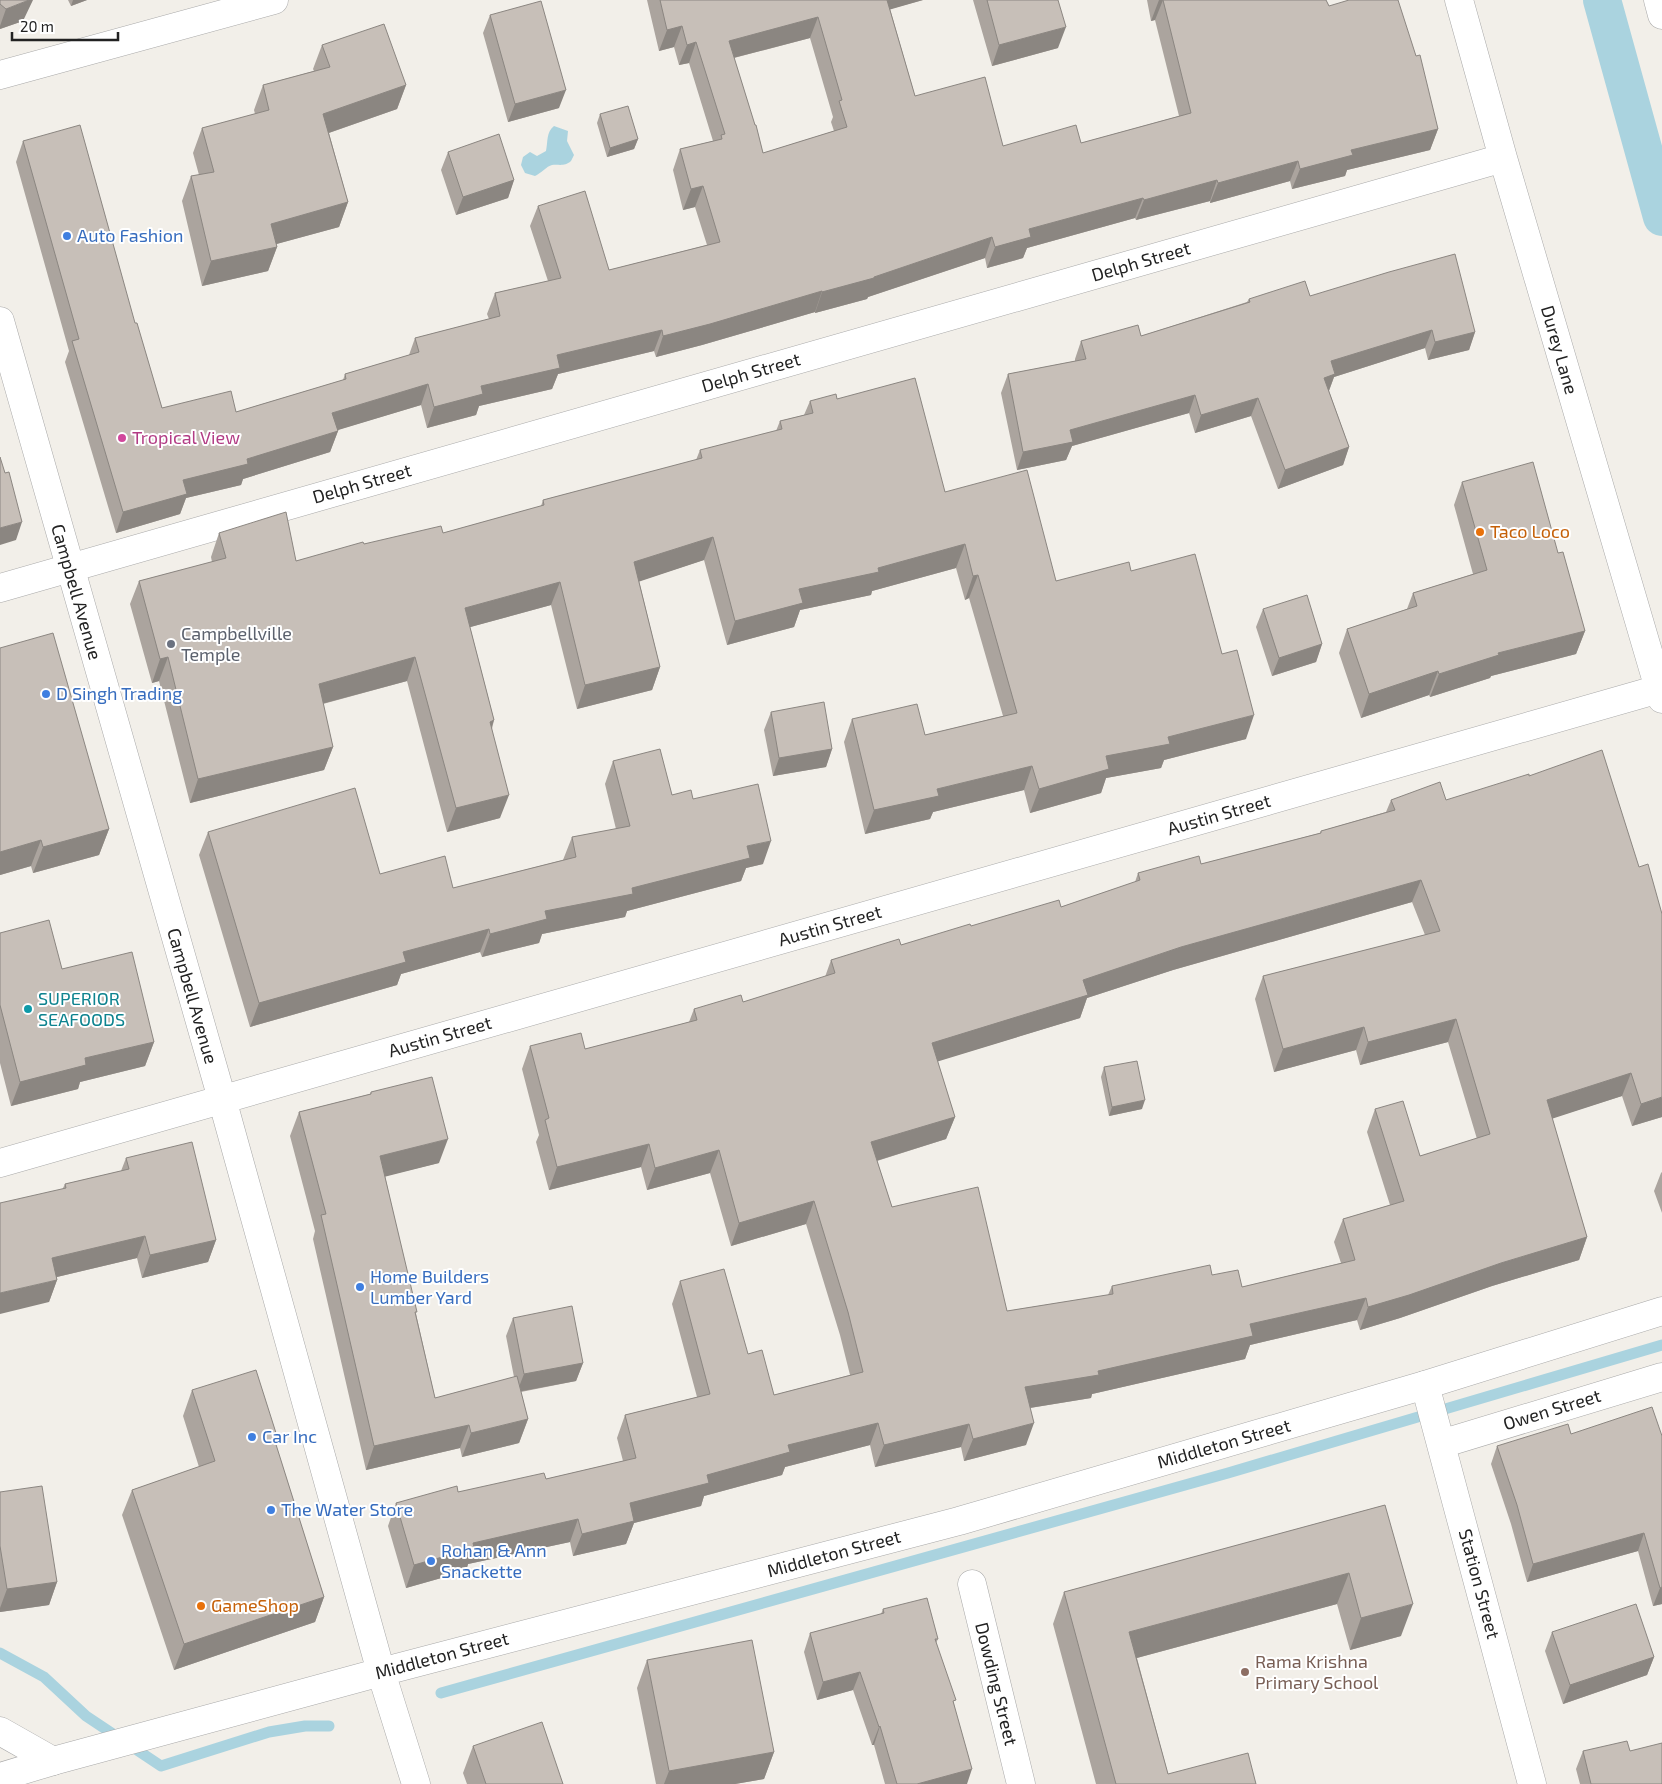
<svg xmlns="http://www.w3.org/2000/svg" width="1662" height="1784" viewBox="0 0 1662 1784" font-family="'Exo 2',sans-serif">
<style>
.water{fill:#aad3df}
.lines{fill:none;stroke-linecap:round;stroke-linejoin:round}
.stream{stroke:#aad3df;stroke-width:11}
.canal{stroke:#aad3df;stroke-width:38}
.minor-casing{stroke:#a9a9a9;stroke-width:29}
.tertiary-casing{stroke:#a9a9a9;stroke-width:29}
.minor{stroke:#fff;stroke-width:28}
.tertiary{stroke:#fff;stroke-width:28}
.wall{fill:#aba49e;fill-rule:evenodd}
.shaded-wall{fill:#8b8681}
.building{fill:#c7bfb8;stroke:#8b8681;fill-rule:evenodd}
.shop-dot{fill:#3f7fe0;stroke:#fff;stroke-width:2}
.hotel-dot{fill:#d1479c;stroke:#fff;stroke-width:2}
.food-dot{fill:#e8710a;stroke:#fff;stroke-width:2}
.worship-dot{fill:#6b7280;stroke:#fff;stroke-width:2}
.culture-dot{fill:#0f9aa8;stroke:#fff;stroke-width:2}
.education-dot{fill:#8d6e63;stroke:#fff;stroke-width:2}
.labels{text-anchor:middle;stroke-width:4;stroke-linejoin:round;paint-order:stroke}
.shop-label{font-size:18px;fill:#366cbe;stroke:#fff;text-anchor:start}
.street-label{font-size:18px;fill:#222;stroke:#fff}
.hotel-label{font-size:18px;fill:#b23c85;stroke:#fff;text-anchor:start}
.food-label{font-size:18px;fill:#c56008;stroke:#fff;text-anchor:start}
.worship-label{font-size:18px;fill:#5b616d;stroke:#fff;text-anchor:start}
.culture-label{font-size:18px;fill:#0d838f;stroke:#fff;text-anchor:start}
.education-label{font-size:18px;fill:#785e54;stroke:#fff;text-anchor:start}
</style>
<rect width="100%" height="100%" fill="#f2efe9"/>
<path class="water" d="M554 126 568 131 567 141 574 155 571 161C564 167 559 164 552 165 547 166 540 174 535 176L525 173 521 165 523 157 530 152 537 156 546 151C548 142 546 132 554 126Z"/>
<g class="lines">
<path class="stream" d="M0 1653 44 1677 86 1716 161 1766 269 1732 305 1726H329
M441 1693 1228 1473 1662 1345"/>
<path class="canal" d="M1602 0 1662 217"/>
<defs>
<path id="minor" d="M1459 0 1503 158 1662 699
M0 75 274 0
M0 588 1503 158
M0 1163 1659 689
M1425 1385 1532 1784
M1441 1444 1662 1377
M972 1584 1021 1784
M0 1731 53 1761"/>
<path id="tertiary" d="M1658 0 1662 15
M0 321 222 1099 381 1672 416 1784
M0 1777 53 1761 381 1672 959 1521 1425 1385 1662 1311"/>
</defs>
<use href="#minor" class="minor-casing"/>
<use href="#tertiary" class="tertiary-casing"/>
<use href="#minor" class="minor"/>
<use href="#tertiary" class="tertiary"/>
</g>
<path class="wall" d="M0 0 23 21 0 29Z
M68 0H87L71 6Z
M647 0H923L890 9 915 96 1003 146 1081 143 1179 116 1155 20 1151 21 1147 0H1326L1329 6 1438 129 1430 150 1347 170 1345 176 1292 189 1290 181 1210 203V201L1136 220 1135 218 1027 248 1023 258 987 268 985 258 868 297 867 299 815 313V312L702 345 656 357 654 351 558 374 552 389 479 406 476 415 427 428 421 405 337 430 338 431 330 452 243 479 241 485 186 498 180 514 116 533 65 362 69 351 16 162 23 141 135 323 162 408 236 412 343 380 345 374 409 355 415 338 489 319 487 314 495 293 548 281 530 226 538 206 609 270 707 245 695 207 683 210 673 170 680 149 713 141 689 63 679 65 674 47 659 51ZM810 38 833 117 831 122 834 131 763 153 734 58Z
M973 0H1058V48L992 66Z
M490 15 559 108 508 122 483 33Z
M322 45 406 85 397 109 329 133 348 202 339 227 276 244 277 247 268 271 202 286 182 201 191 176 199 175 193 153 202 128 255 114 254 110 263 85 314 71 313 69Z
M600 114 638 139 634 149 607 157 597 123Z
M448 152 514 180 508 198 456 215 441 170Z
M1310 296 1475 332 1469 350 1428 360 1425 348 1334 377 1329 391 1349 447 1343 465 1278 489 1251 416 1195 433 1189 413 1072 446 1066 460 1017 470 1001 393 1008 374 1075 361V359L1081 341 1141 336 1247 302 1249 299Z
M837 399 945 492 1056 581 1131 571 1222 654 1246 739 1164 760 1161 768 1106 778 1101 793 1030 813 1024 790 933 812 930 819 865 834 844 742 852 719 925 735 1003 716 969 598 965 600 956 568 872 591 871 595 800 610 794 627 727 645 704 560 639 581 660 667 652 690 577 709 551 605 470 627 494 720 492 729 500 818 447 832 407 681 323 704 333 747 324 770 190 803 159 681 152 683 130 604 139 581 212 562 211 557 219 533 296 561 364 544 443 533 541 506 543 500 696 460 700 450 776 431 780 421 804 415 810 401Z
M1462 482 1558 553 1585 631 1576 654 1491 676 1490 678 1430 697 1429 695 1361 718 1339 653 1347 629 1407 609 1413 593 1473 574 1454 505Z
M1263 609 1322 644 1316 662 1272 676 1256 627Z
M0 648 109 829 99 855 33 873 31 866 0 875Z
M771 712 832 749 826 767 773 776 764 730Z
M613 761 672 795 693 799 763 864 746 868 741 881 627 911 625 917 542 934 539 943 482 957 480 952 401 974 397 985 250 1027 199 855 208 832 380 874 453 888 563 860 572 837 616 829 605 784Z
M1391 800H1446L1662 1117 1632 1126 1622 1096 1552 1118 1587 1237 1579 1260 1492 1286 1400 1318 1360 1330 1357 1320 1250 1345 1245 1359 1092 1394 1091 1398 1030 1408 1026 1445 964 1461 961 1447 875 1467 870 1445 785 1467 782 1475 704 1496 701 1506 634 1523 626 1544 573 1556 570 1542 468 1564 466 1571 406 1588 388 1526 396 1503 458 1492 546 1479 623 1461 617 1438 625 1415 697 1397 672 1304 680 1281 748 1354 774 1395 850 1375 840 1335 806 1224 731 1246 710 1173 647 1190 641 1167 549 1190 536 1142 539 1135 522 1069 530 1046 585 1049 689 1022 694 1009 743 1002 825 977 831 960 901 945 971 926 1061 907 1135 882 1138 873 1201 864 1320 833 1321 831 1386 812ZM1412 902 1425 935 1263 976 1255 999 1274 1072 1356 1050 1360 1065 1448 1042 1477 1139 1420 1156 1375 1109 1367 1132 1390 1205 1343 1219 1334 1242 1341 1263 1242 1287 1212 1275 1112 1286 1108 1295 1007 1311 892 1207 877 1161 946 1139 955 1117 937 1061 1080 1018 1087 998 1173 970Z
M0 933 62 969 154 1042 145 1066 80 1082 78 1089 11 1106 0 1063Z
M1104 1067 1142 1109 1109 1116 1101 1077Z
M371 1092 439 1163 385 1176 435 1398 514 1377 506 1336 513 1318 583 1363 576 1381 521 1392 528 1419 519 1443 462 1457 460 1448 366 1470 313 1239 315 1231 290 1136 299 1112 370 1094Z
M126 1158 216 1240 208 1262 142 1278 137 1258 57 1277V1280L49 1302 63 1188 65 1184 121 1171Z
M1662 1172V1213L1654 1191 1661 1173Z
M192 1390 274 1440 324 1597 315 1622 174 1670 122 1515 132 1490 199 1467 183 1416Z
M1571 1434 1662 1436V1604L1653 1606 1638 1551 1527 1582 1511 1524 1491 1464 1497 1446Z
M0 1492 57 1582 49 1605 0 1612Z
M1385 1505 1401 1636 1350 1650 1337 1604 1137 1658 1168 1774 1256 1784H1096L1053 1624 1064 1592Z
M883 1609 938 1639 936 1643 954 1704 967 1784H885L874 1745H872L853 1690 817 1700 804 1652 810 1633 881 1614Z
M1552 1632 1654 1657 1647 1675 1563 1704 1545 1651Z
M647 1660 774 1752 764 1779 735 1784H656L637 1688Z
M473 1746 563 1784H467L463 1773Z
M1583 1751H1630L1662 1784H1580L1576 1769Z"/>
<path class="shaded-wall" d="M29 0H33L23 21 0 29V26L6 9Z
M73 0H87L71 6Z
M882 0H923L878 13Z
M1159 0H1163L1155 20 1151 21Z
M818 17 810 38 721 61 729 41Z
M682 26 674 47 659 51 667 30Z
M1066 27 1058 48 992 66 999 45Z
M696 42 689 63 679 65 687 45Z
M406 85 397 109 314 138 323 114Z
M566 90 559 108 508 122 515 104Z
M1438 129 1430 150 1347 170 1345 176 1292 189 1300 169 1351 150Z
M638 139 634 149 607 157 610 148Z
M1298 161 1290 181 1210 203 1218 183Z
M514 180 508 198 456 215 463 197Z
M1217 180 1210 201 1136 220 1144 200Z
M703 186 695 207 683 210 691 189Z
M1143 198 1135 218 1027 248 1023 258 987 268 995 247 1029 229Z
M348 202 339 227 262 248 271 224Z
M992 237 985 258 868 297 867 299 815 313 822 292 874 277Z
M277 247 268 271 202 286 211 261Z
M822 291 815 312 702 345 656 357 663 336Z
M662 330 654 351 558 374 552 389 479 406 476 415 427 428 434 407 481 386 557 355Z
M1432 330 1425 348 1334 377 1328 393 1317 397 1331 361Z
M1475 332 1469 350 1428 360 1435 342Z
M428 384 421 405 325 434 332 413Z
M1195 395 1189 413 1072 446 1066 460 1017 470 1023 452 1070 430Z
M1258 398 1251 416 1195 433 1201 415Z
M338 431 330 452 243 479 241 485 186 498 180 514 116 533 123 512 183 480 247 459Z
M1349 447 1343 465 1278 489 1285 470Z
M22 522 16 540 0 545V528Z
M713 537 704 560 626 586 634 562Z
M965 544 956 568 872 591 871 595 800 610 794 627 727 645 735 621 799 589 878 568Z
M978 575 969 598 965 600 973 576Z
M560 582 551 605 456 631 465 608Z
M1585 631 1576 654 1491 676 1490 678 1430 697 1439 674 1498 653Z
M1322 644 1316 662 1272 676 1279 658Z
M168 657 159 681 152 683 160 659Z
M415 657 407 681 310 707 319 684Z
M660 667 652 690 577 709 585 685Z
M1438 671 1429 695 1361 718 1369 694Z
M1254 715 1246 739 1164 760 1161 768 1106 778 1101 793 1030 813 1039 789 1106 756 1168 737Z
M494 720 486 744 490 722Z
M333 747 324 770 190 803 198 779Z
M832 749 826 767 773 776 779 758Z
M1032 766 1024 790 933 812 930 819 865 834 874 810 937 789Z
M509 795 500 818 447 832 456 808Z
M109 829 99 855 33 873 43 847Z
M41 840 31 866 0 875V852Z
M771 841 763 864 746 868 741 881 627 911 625 917 542 934 539 943 482 957 490 934 545 911 632 888 747 846Z
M1421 880 1412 902 1173 970 1087 998 1080 1018 923 1066 932 1043 1083 980 1181 947Z
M489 929 480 952 401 974 397 985 250 1027 259 1003 403 952Z
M1456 1019 1448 1042 1360 1065 1368 1042Z
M1364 1027 1356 1050 1274 1072 1283 1049Z
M154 1042 145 1066 80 1082 78 1089 11 1106 20 1082 85 1058Z
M1631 1073 1622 1096 1539 1123 1547 1100Z
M1662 1097V1117L1632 1126 1641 1104Z
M1145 1100 1142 1109 1109 1116 1112 1107Z
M955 1117 946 1139 863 1165 871 1142Z
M448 1139 439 1163 372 1180 380 1156Z
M649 1144 641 1167 549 1190 557 1167Z
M719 1150 710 1173 647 1190 655 1168Z
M814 1201 806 1224 731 1246 739 1223Z
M145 1236 137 1258 44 1280 52 1258Z
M1587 1237 1579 1260 1492 1286 1400 1318 1360 1330 1368 1307 1501 1263Z
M216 1240 208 1262 142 1278 150 1255Z
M57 1280 49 1302 0 1314V1293Z
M1366 1298 1357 1320 1250 1345 1245 1359 1092 1394 1091 1398 1017 1410 1025 1387 1098 1371 1250 1324Z
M583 1363 576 1381 517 1392 524 1374Z
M528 1419 519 1443 462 1457 471 1433Z
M878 1423 870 1445 785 1467 782 1475 704 1496 701 1506 634 1523 626 1544 573 1556 582 1534 630 1503 788 1445Z
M1034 1423 1026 1445 964 1461 973 1439Z
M969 1424 961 1447 875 1467 884 1445Z
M469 1425 460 1448 366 1470 374 1446Z
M578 1519 570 1542 468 1564 466 1571 406 1588 414 1565 473 1543Z
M1644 1533 1638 1551 1527 1582 1533 1564Z
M1349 1573 1337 1604 1118 1663 1129 1632Z
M57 1582 49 1605 0 1612V1608L7 1589Z
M1662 1587V1604L1653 1606 1660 1588Z
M324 1597 315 1622 174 1670 184 1644Z
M1413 1604 1401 1636 1350 1650 1361 1618Z
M1654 1657 1647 1675 1563 1704 1570 1685Z
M860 1672 853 1690 817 1700 823 1682Z
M880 1726 874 1745H872L879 1727Z
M774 1752 764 1779 735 1784H664L669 1771Z
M972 1769 967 1784H917Z"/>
<path class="building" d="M0 0H29L6 9 0 4Z
M660 0H887L915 96 985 77 1003 146 1076 125 1081 143 1191 113 1163 0H1326L1329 6 1349 0H1398L1416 56 1420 55 1438 129 1351 150 1353 155 1300 169 1298 161 1218 183 1217 180 1144 200 1143 198 1029 229 1031 237 995 247 992 237 874 277V278L822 292V291L710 324 663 336 662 330 557 355 560 368 481 386 483 394 434 407 428 384 332 413 338 431 247 459 248 464 183 480 187 494 123 512 72 341 79 339 23 141 80 125 135 323H137L162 408 231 391 236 412 346 379 345 374 419 352 415 338 500 316 495 293 561 278 538 206 585 191 609 270 720 242 703 186 691 189 680 149 722 139 721 135 725 134 696 42 687 45 682 26 667 30ZM818 17 842 100 839 101 847 127 763 153 756 125H755L729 41Z
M987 0H1058L1066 27 999 45Z
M541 1 566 90 515 104 490 15Z
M384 24 406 85 323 114 348 202 271 224 277 247 211 261 191 176 214 172 202 128 269 110 263 85 330 67 322 45Z
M628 106 638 139 610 148 600 114Z
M499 134 514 180 463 197 448 152Z
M1455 254 1475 332 1435 342 1432 330 1331 361 1335 374 1324 378 1349 447 1285 470 1258 398 1201 415 1195 395 1070 430 1073 442 1023 452 1008 374 1086 359 1081 341 1138 325 1141 336 1250 302 1249 299 1305 281 1310 296 1389 272Z
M915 378 945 492 1027 470 1056 581 1129 562 1131 571 1195 554 1222 654 1237 650 1254 715 1168 737 1170 744 1106 756 1109 769 1039 789 1032 766 937 789 939 796 874 810 852 719 917 704 925 735 1017 713 978 575 973 576 965 544 878 568 879 572 799 589 803 603 735 621 713 537 634 562 660 667 585 685 560 582 465 608 494 720 490 722 509 795 456 808 415 657 319 684 333 747 198 779 168 657 160 659 139 581 226 558 219 533 286 512 296 561 363 542 364 544 441 526 443 533 544 505 543 500 702 458 700 450 782 429 780 421 813 413 810 401 836 394 837 399Z
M0 457 5 473 9 472 22 522 0 528Z
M1533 462 1558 553 1563 552 1585 631 1498 653 1499 655 1439 674 1438 671 1369 694 1347 629 1417 606 1413 593 1487 570 1462 482Z
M1307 595 1322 644 1279 658 1263 609Z
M53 633 109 829 43 847 41 840 0 852V648Z
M824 702 832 749 779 758 771 712Z
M660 749 672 795 691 790 693 799 758 784 771 841 747 846 750 858 632 888 633 894 545 911 547 919 490 934 489 929 403 952 406 962 259 1003 208 832 355 788 380 874 445 856 453 888 576 857 572 837 630 826 613 761Z
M1602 750 1639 867 1648 864 1662 914V1097L1641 1104 1631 1073 1547 1100 1587 1237 1501 1263 1409 1295 1368 1307 1366 1298 1250 1324 1253 1336 1098 1371 1099 1375 1025 1387 1034 1423 973 1439 969 1424 884 1445 878 1423 788 1445 790 1452 707 1475 709 1483 630 1503 634 1521 582 1534 578 1519 473 1543 474 1548 414 1565 396 1503 457 1486 458 1492 544 1473 546 1479 636 1458 625 1415 710 1394 680 1281 724 1269 748 1354 762 1350 774 1395 863 1372 848 1312 814 1201 739 1223 719 1150 655 1168 649 1144 557 1167 545 1120 549 1118 530 1046 581 1033 585 1049 697 1020 694 1009 741 995 743 1002 835 973 831 960 899 939 901 945 970 924 971 926 1059 900 1061 907 1140 880 1138 873 1199 856 1201 864 1321 833V831L1395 810 1391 800 1440 782 1446 800 1529 774V776ZM1421 880 1440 931 1263 976 1283 1049 1364 1027 1368 1042 1456 1019 1490 1134 1420 1156 1403 1101 1375 1109 1404 1201 1343 1219 1355 1260 1242 1287 1238 1270 1212 1275 1210 1265 1112 1286 1113 1294 1007 1311 978 1187 892 1207 871 1142 955 1117 932 1043 1088 995 1083 980 1181 947Z
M49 920 62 969 132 952 154 1042 85 1058 86 1065 20 1082 0 1005V933Z
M1137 1061 1145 1100 1112 1107 1104 1067Z
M432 1077 448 1139 380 1156 417 1312H415L435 1398 517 1376 528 1419 471 1433 469 1425 374 1446 321 1215 326 1214 299 1112 371 1094V1092Z
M192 1142 216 1240 150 1255 145 1236 52 1258 57 1280 0 1293V1203L66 1188 65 1184 129 1169 126 1158Z
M572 1306 583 1363 524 1374 513 1318Z
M256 1370 276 1433 273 1435 324 1597 184 1644 132 1490 215 1461 192 1390Z
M1652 1407 1662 1436V1587L1660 1588 1644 1533 1533 1564 1517 1505 1497 1446 1568 1424 1571 1434Z
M42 1486 57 1582 7 1589 0 1546V1492Z
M1385 1505 1413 1604 1361 1618 1349 1573 1129 1632 1168 1774 1248 1753 1256 1784H1116L1064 1592Z
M927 1598 938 1639H935L956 1700 953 1701 972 1769 917 1784H897L880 1726 879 1727 860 1672 823 1682 810 1633 884 1613 883 1609Z
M1636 1604 1654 1657 1570 1685 1552 1632Z
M752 1640 774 1752 669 1771 647 1660Z
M542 1722 563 1784H486L473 1746Z
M1627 1741 1630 1751 1662 1743V1784H1591L1583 1751Z"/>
<g class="shop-dot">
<circle cx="67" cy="236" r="5"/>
<circle cx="46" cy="694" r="5"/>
<circle cx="360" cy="1287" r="5"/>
<circle cx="252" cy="1437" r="5"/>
<circle cx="271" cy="1510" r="5"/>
<circle cx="431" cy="1561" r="5"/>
</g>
<circle class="hotel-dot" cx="122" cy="438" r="5"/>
<g class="food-dot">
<circle cx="1480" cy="532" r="5"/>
<circle cx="201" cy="1606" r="5"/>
</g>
<circle class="worship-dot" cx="171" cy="644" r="5"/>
<circle class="culture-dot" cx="28" cy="1009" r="5"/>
<circle class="education-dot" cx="1245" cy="1672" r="5"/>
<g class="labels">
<g class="shop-label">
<text x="77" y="242">Auto Fashion</text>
<text x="56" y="700">D Singh Trading</text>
<text x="370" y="1283">Home Builders<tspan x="370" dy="21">Lumber Yard</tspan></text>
<text x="262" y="1443">Car Inc</text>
<text x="281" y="1516">The Water Store</text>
<text x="441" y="1557">Rohan &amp; Ann<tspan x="441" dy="21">Snackette</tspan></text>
</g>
<g class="street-label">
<text transform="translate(1141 262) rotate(-16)" y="6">Delph Street</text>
<text transform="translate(1559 350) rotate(74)" y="6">Durey Lane</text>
<text transform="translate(751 373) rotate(-16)" y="6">Delph Street</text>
<text transform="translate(362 484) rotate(-16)" y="6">Delph Street</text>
<text transform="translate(76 592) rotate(74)" y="6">Campbell Avenue</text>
<text transform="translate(1219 815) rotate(-16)" y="6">Austin Street</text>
<text transform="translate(830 926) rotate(-16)" y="6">Austin Street</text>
<text transform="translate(192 996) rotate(74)" y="6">Campbell Avenue</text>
<text transform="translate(440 1037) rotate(-16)" y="6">Austin Street</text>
<text transform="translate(1552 1410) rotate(-17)" y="6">Owen Street</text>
<text transform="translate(1224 1444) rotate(-16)" y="6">Middleton Street</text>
<text transform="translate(834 1554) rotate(-15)" y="6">Middleton Street</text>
<text transform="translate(1479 1584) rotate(75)" y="6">Station Street</text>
<text transform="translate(442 1656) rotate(-15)" y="6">Middleton Street</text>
<text transform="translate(996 1684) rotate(76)" y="6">Dowding Street</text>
</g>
<g class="hotel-label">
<text x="132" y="444">Tropical View</text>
</g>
<g class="food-label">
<text x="1490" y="538">Taco Loco</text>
<text x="211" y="1612">GameShop</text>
</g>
<g class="worship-label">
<text x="181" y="640">Campbellville<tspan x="181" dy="21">Temple</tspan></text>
</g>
<g class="culture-label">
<text x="38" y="1005">SUPERIOR<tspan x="38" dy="21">SEAFOODS</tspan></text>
</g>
<g class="education-label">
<text x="1255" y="1668">Rama Krishna<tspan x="1255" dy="21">Primary School</tspan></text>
</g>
</g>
<path d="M12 32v8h106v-8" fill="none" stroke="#222222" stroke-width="2.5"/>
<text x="20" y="32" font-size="15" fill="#222222" stroke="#ffffff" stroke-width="4" paint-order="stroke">20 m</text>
</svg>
